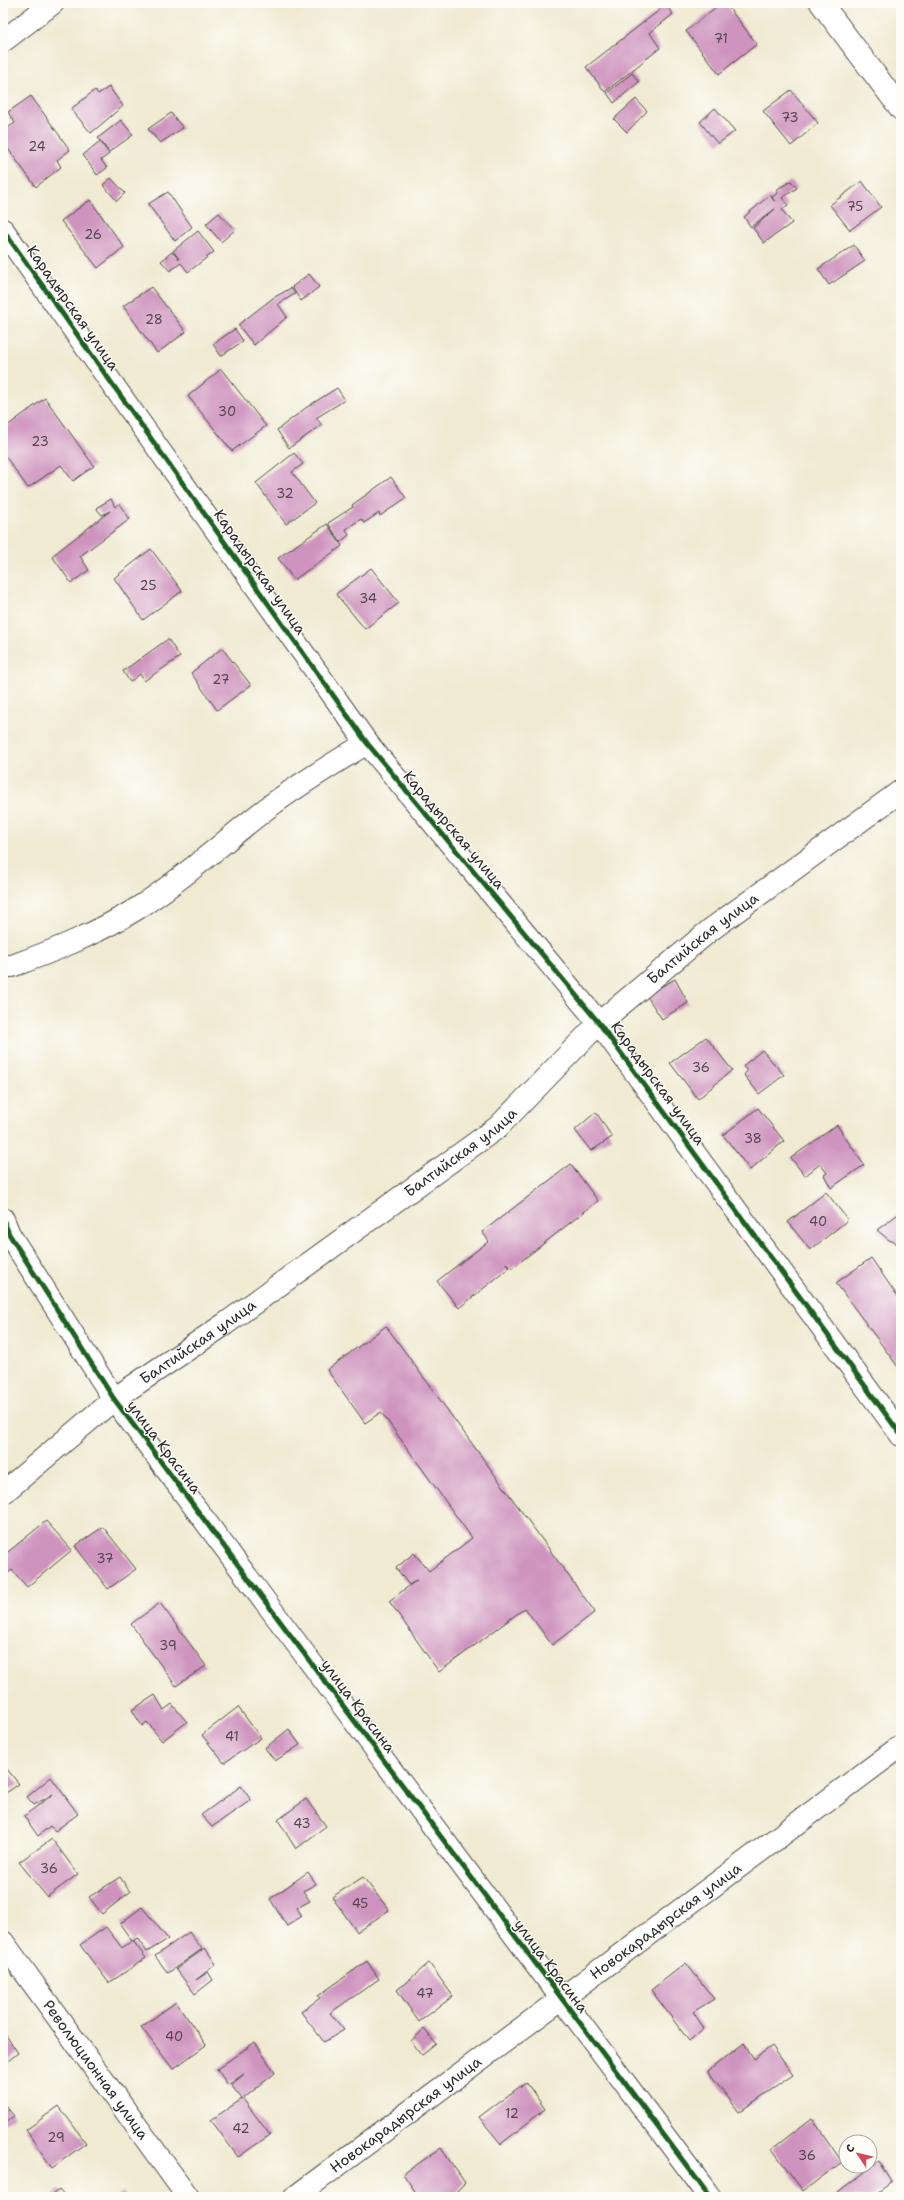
<svg xmlns="http://www.w3.org/2000/svg" width="904" height="2200" viewBox="0 0 904 2200" font-family="'Shantell Sans',sans-serif">
<style>
.building{fill:#ce93be}
.lines{fill:none;stroke-linecap:round;stroke-linejoin:round}
.minor-casing{stroke:#494844;stroke-width:24}
.minor{stroke:#fff;stroke-width:22}
.cycleway-casing{stroke:#fdfcf7;stroke-width:8}
.cycleway{stroke:#1b5e20;stroke-width:5}
.labels{text-anchor:middle;stroke-width:3;stroke-linejoin:round;paint-order:stroke}
.number-label{font-size:13px;fill:#544550}
.street-label{font-size:15px;fill:#2b2b2b;stroke:#fdfcf7}
</style>
<rect width="100%" height="100%" fill="#fdfcf7"/>
<filter id="ink" filterUnits="userSpaceOnUse"><feTurbulence type="fractalNoise" baseFrequency=".025" numOctaves="2"/><feDisplacementMap in="SourceGraphic" scale="8" xChannelSelector="R" yChannelSelector="G"/><feConvolveMatrix kernelMatrix="1 2 1 2 8 2 1 2 1" color-interpolation-filters="sRGB"/></filter>
<filter id="wash" filterUnits="userSpaceOnUse"><feTurbulence type="fractalNoise" baseFrequency=".012" numOctaves="4" result="noise"/><feDisplacementMap in="SourceGraphic" scale="16" xChannelSelector="R" yChannelSelector="G"/><feGaussianBlur stdDeviation="0.9" result="paint"/><feColorMatrix in="noise" values="0 0 0 0 0 0 0 0 0 0 0 0 0 0 0 0 0 1.4 0 .05"/><feComposite in="paint" operator="in"/></filter>
<g filter="url(#wash)">
<rect width="100%" height="100%" fill="#f0ead2"/>
<g id="blocks">
<path class="building" d="M721 3H725L757 44 719 74 686 31Z
M666 5 673 14 650 33 660 48 605 92 586 67Z
M632 73 639 82 614 103 607 93Z
M109 87 123 106 91 133 71 109 95 90 98 94Z
M791 90 818 123 791 146 763 111Z
M31 96 70 150 57 160 61 167 36 187 3 142V131L15 123 8 112Z
M636 99 647 111 627 132 614 119Z
M715 108 735 131 718 144 700 122Z
M171 113 183 128 160 143 148 129Z
M121 120 133 135 109 152 98 138Z
M100 141 109 154 101 160 107 168 97 175 83 155Z
M111 178 125 193 117 201 103 185Z
M791 181 797 188 782 198 788 205 782 210 792 223 764 243 753 228 775 209 751 227 744 217 770 195 775 202 772 197 778 193 776 190Z
M862 181 881 207 850 230 830 205Z
M168 192 192 227 175 241 148 204Z
M90 200 124 247 98 268 61 221Z
M219 213 235 230 221 242 206 224Z
M198 231 214 252 188 272 181 263 170 271 161 261 172 252 179 259 173 251Z
M854 245 865 261 829 285 818 269Z
M309 274 319 287 301 301 292 287Z
M151 287 186 332 157 353 123 306Z
M291 288 295 294 278 304 287 317 254 345 238 325 273 298Z
M235 329 243 341 221 356 213 344Z
M221 369 266 426 232 451 188 396Z
M337 388 345 400 316 418 322 425 289 448 277 430 307 407Z
M45 398 94 466 73 481 61 465 28 488 3 453V429Z
M294 453 303 464 292 472 315 503 286 524 256 483Z
M391 477 406 498 380 516 379 513 364 523 361 519 346 529 349 535 340 542 328 523 353 507 352 505Z
M111 499 115 507 119 504 130 519 80 556 89 570 71 583 52 556 110 511 102 515 96 508Z
M327 524 342 546 294 580 278 558Z
M151 549 182 591 143 620 114 578Z
M371 568 399 603 365 629 336 594Z
M168 639 180 657 144 681 140 674 130 682 123 671Z
M222 648 251 685 217 710 191 673Z
M675 979 688 1003 662 1019 646 995Z
M706 1037 732 1070 698 1099 670 1063Z
M762 1050 784 1075 759 1094 744 1075 747 1071 743 1066Z
M758 1108 784 1141 750 1170 723 1135Z
M596 1112 612 1137 591 1151 575 1130Z
M837 1125 864 1165 831 1188 824 1175 827 1173 820 1164 805 1176 791 1158Z
M571 1164 598 1201 511 1269 506 1263 509 1268 459 1308 437 1281 489 1241 482 1232Z
M826 1192 848 1220 810 1250 788 1222Z
M901 1212V1245L889 1240 877 1230Z
M871 1258 901 1301V1371L836 1283Z
M386 1326 595 1612 552 1645 525 1608 439 1672 389 1601 417 1580 409 1585 396 1568 414 1553 429 1571 472 1538 381 1412 365 1423 327 1370Z
M46 1521 72 1550 27 1587 12 1570 3 1577V1556Z
M103 1527 136 1569 108 1589 75 1546Z
M160 1603 206 1666 176 1686 131 1624Z
M155 1695 164 1710 172 1704 187 1722 162 1741 147 1722 142 1726 132 1710Z
M238 1707 261 1738 224 1763 202 1735Z
M289 1729 300 1745 275 1761 265 1748Z
M3 1749 8 1756 3 1759Z
M3 1764 19 1784 3 1795Z
M51 1777 78 1814 55 1831 50 1826 38 1836 24 1816 53 1794 34 1805 27 1797Z
M241 1786 251 1800 212 1827 201 1815Z
M306 1799 326 1826 296 1849 278 1820Z
M52 1839 78 1874 47 1897 19 1862Z
M308 1872 316 1884 303 1891 310 1901 297 1908 302 1916 287 1926 270 1899Z
M120 1877 130 1892 102 1914 89 1897Z
M363 1877 389 1910 357 1932 332 1897Z
M142 1907 168 1939 147 1952 137 1938 133 1941 146 1958 109 1983 80 1945 106 1927 122 1948 132 1941 120 1924Z
M189 1932 202 1949 168 1973 155 1956Z
M205 1948 216 1964 196 1980 208 1972 213 1980 195 1994 176 1969Z
M367 1961 379 1979 330 2013 344 2030 324 2042 301 2012 320 1998 318 1996Z
M429 1963 453 1996 419 2022 397 1990Z
M686 1963 714 1999 693 2012 704 2028 689 2041 651 1990Z
M176 2002 206 2045 173 2069 141 2027Z
M424 2029 436 2044 422 2055 411 2041Z
M3 2031 18 2053 3 2065Z
M255 2042 275 2073 243 2099 270 2135 238 2157 211 2120 242 2099 231 2085 244 2074 228 2085 217 2069Z
M744 2043 754 2059 772 2046 793 2075 739 2112 708 2071Z
M526 2082 545 2109 501 2144 479 2117Z
M3 2103 14 2116 3 2124Z
M59 2106 86 2143 52 2168 26 2130Z
M812 2118 842 2162 803 2191 772 2149Z
M441 2148 465 2183 457 2191 462 2197H419L403 2174Z
M879 2161 892 2182 871 2197H833Z
M59 2189 66 2197H50Z
M123 2192 126 2197H117Z"/>
</g>
</g>
<g filter="url(#ink)">
<use href="#blocks" fill-opacity="0" stroke="#494844" stroke-width="1"/>
<g class="lines">
<defs>
<g id="minor">
<path d="M821 3 901 109"/>
<path d="M3 41 53 3"/>
<path d="M3 230 367 743 599 1023 901 1435"/>
<path d="M3 966H12C56 950 98 933 138 908 185 878 226 839 270 806 301 783 334 763 367 743"/>
<path d="M3 1219 9 1234 114 1399 710 2197"/>
<path id="s1" d="M3 1493 114 1399 225 1324 498 1127 599 1023 709 931 901 791"/>
<path id="s2" d="M3 1942 188 2197"/>
<path id="s3" d="M295 2197 901 1746"/>
</g>
</defs>
<use href="#minor" class="minor-casing"/>
<use href="#minor" class="minor"/>
<defs>
<path id="cycleway" d="M3 230 367 743 599 1023 901 1435
M3 1219 9 1234 114 1399 710 2197"/>
</defs>
<use href="#cycleway" class="cycleway-casing"/>
<use href="#cycleway" class="cycleway"/>
</g>
</g>
<g class="labels">
<g class="number-label">
<text x="721" y="43">71</text>
<text x="790" y="122">73</text>
<text x="37" y="151">24</text>
<text x="855" y="211">75</text>
<text x="93" y="239">26</text>
<text x="154" y="324">28</text>
<text x="227" y="416">30</text>
<text x="40" y="446">23</text>
<text x="285" y="498">32</text>
<text x="148" y="590">25</text>
<text x="368" y="603">34</text>
<text x="221" y="684">27</text>
<text x="701" y="1072">36</text>
<text x="753" y="1143">38</text>
<text x="818" y="1226">40</text>
<text x="105" y="1563">37</text>
<text x="168" y="1650">39</text>
<text x="232" y="1741">41</text>
<text x="302" y="1828">43</text>
<text x="49" y="1873">36</text>
<text x="360" y="1908">45</text>
<text x="425" y="1998">47</text>
<text x="174" y="2041">40</text>
<text x="512" y="2118">12</text>
<text x="241" y="2133">42</text>
<text x="56" y="2142">29</text>
<text x="807" y="2160">36</text>
</g>
<g class="street-label">
<text transform="translate(73 308) rotate(55)" y="5">Карадырская улица</text>
<text transform="translate(260 572) rotate(55)" y="5">Карадырская улица</text>
<text transform="translate(454 830) rotate(50)" y="5">Карадырская улица</text>
<text dy="5" stroke="none"><textPath href="#s1" startOffset="895">Балтийская улица</textPath></text>
<text transform="translate(658 1083) rotate(54)" y="5">Карадырская улица</text>
<text dy="5" stroke="none"><textPath href="#s1" startOffset="571">Балтийская улица</textPath></text>
<text dy="5" stroke="none"><textPath href="#s1" startOffset="247">Балтийская улица</textPath></text>
<text transform="translate(164 1447) rotate(53)" y="5">улица Красина</text>
<text transform="translate(358 1706) rotate(53)" y="5">улица Красина</text>
<text dy="5" stroke="none"><textPath href="#s3" startOffset="462">Новокарадырская улица</textPath></text>
<text transform="translate(551 1966) rotate(53)" y="5">улица Красина</text>
<text dy="5" stroke="none"><textPath href="#s2" startOffset="158">Революционная улица</textPath></text>
<text dy="5" stroke="none"><textPath href="#s3" startOffset="138">Новокарадырская улица</textPath></text>
</g>
</g>
<rect width="904" height="2200" fill="none" stroke="#fdfcf7" stroke-width="16"/>
<g transform="translate(858 2154) rotate(305)"><circle r="19" fill="#fdfcf7" stroke="#a9a8a5"/>
<path d="M0-3L7 15L0 10L-7 15Z" fill="#d1495b"/>
<text y="-6" font-size="11" font-weight="bold" text-anchor="middle" fill="#2b2b2b">С</text>
</g>
</svg>
